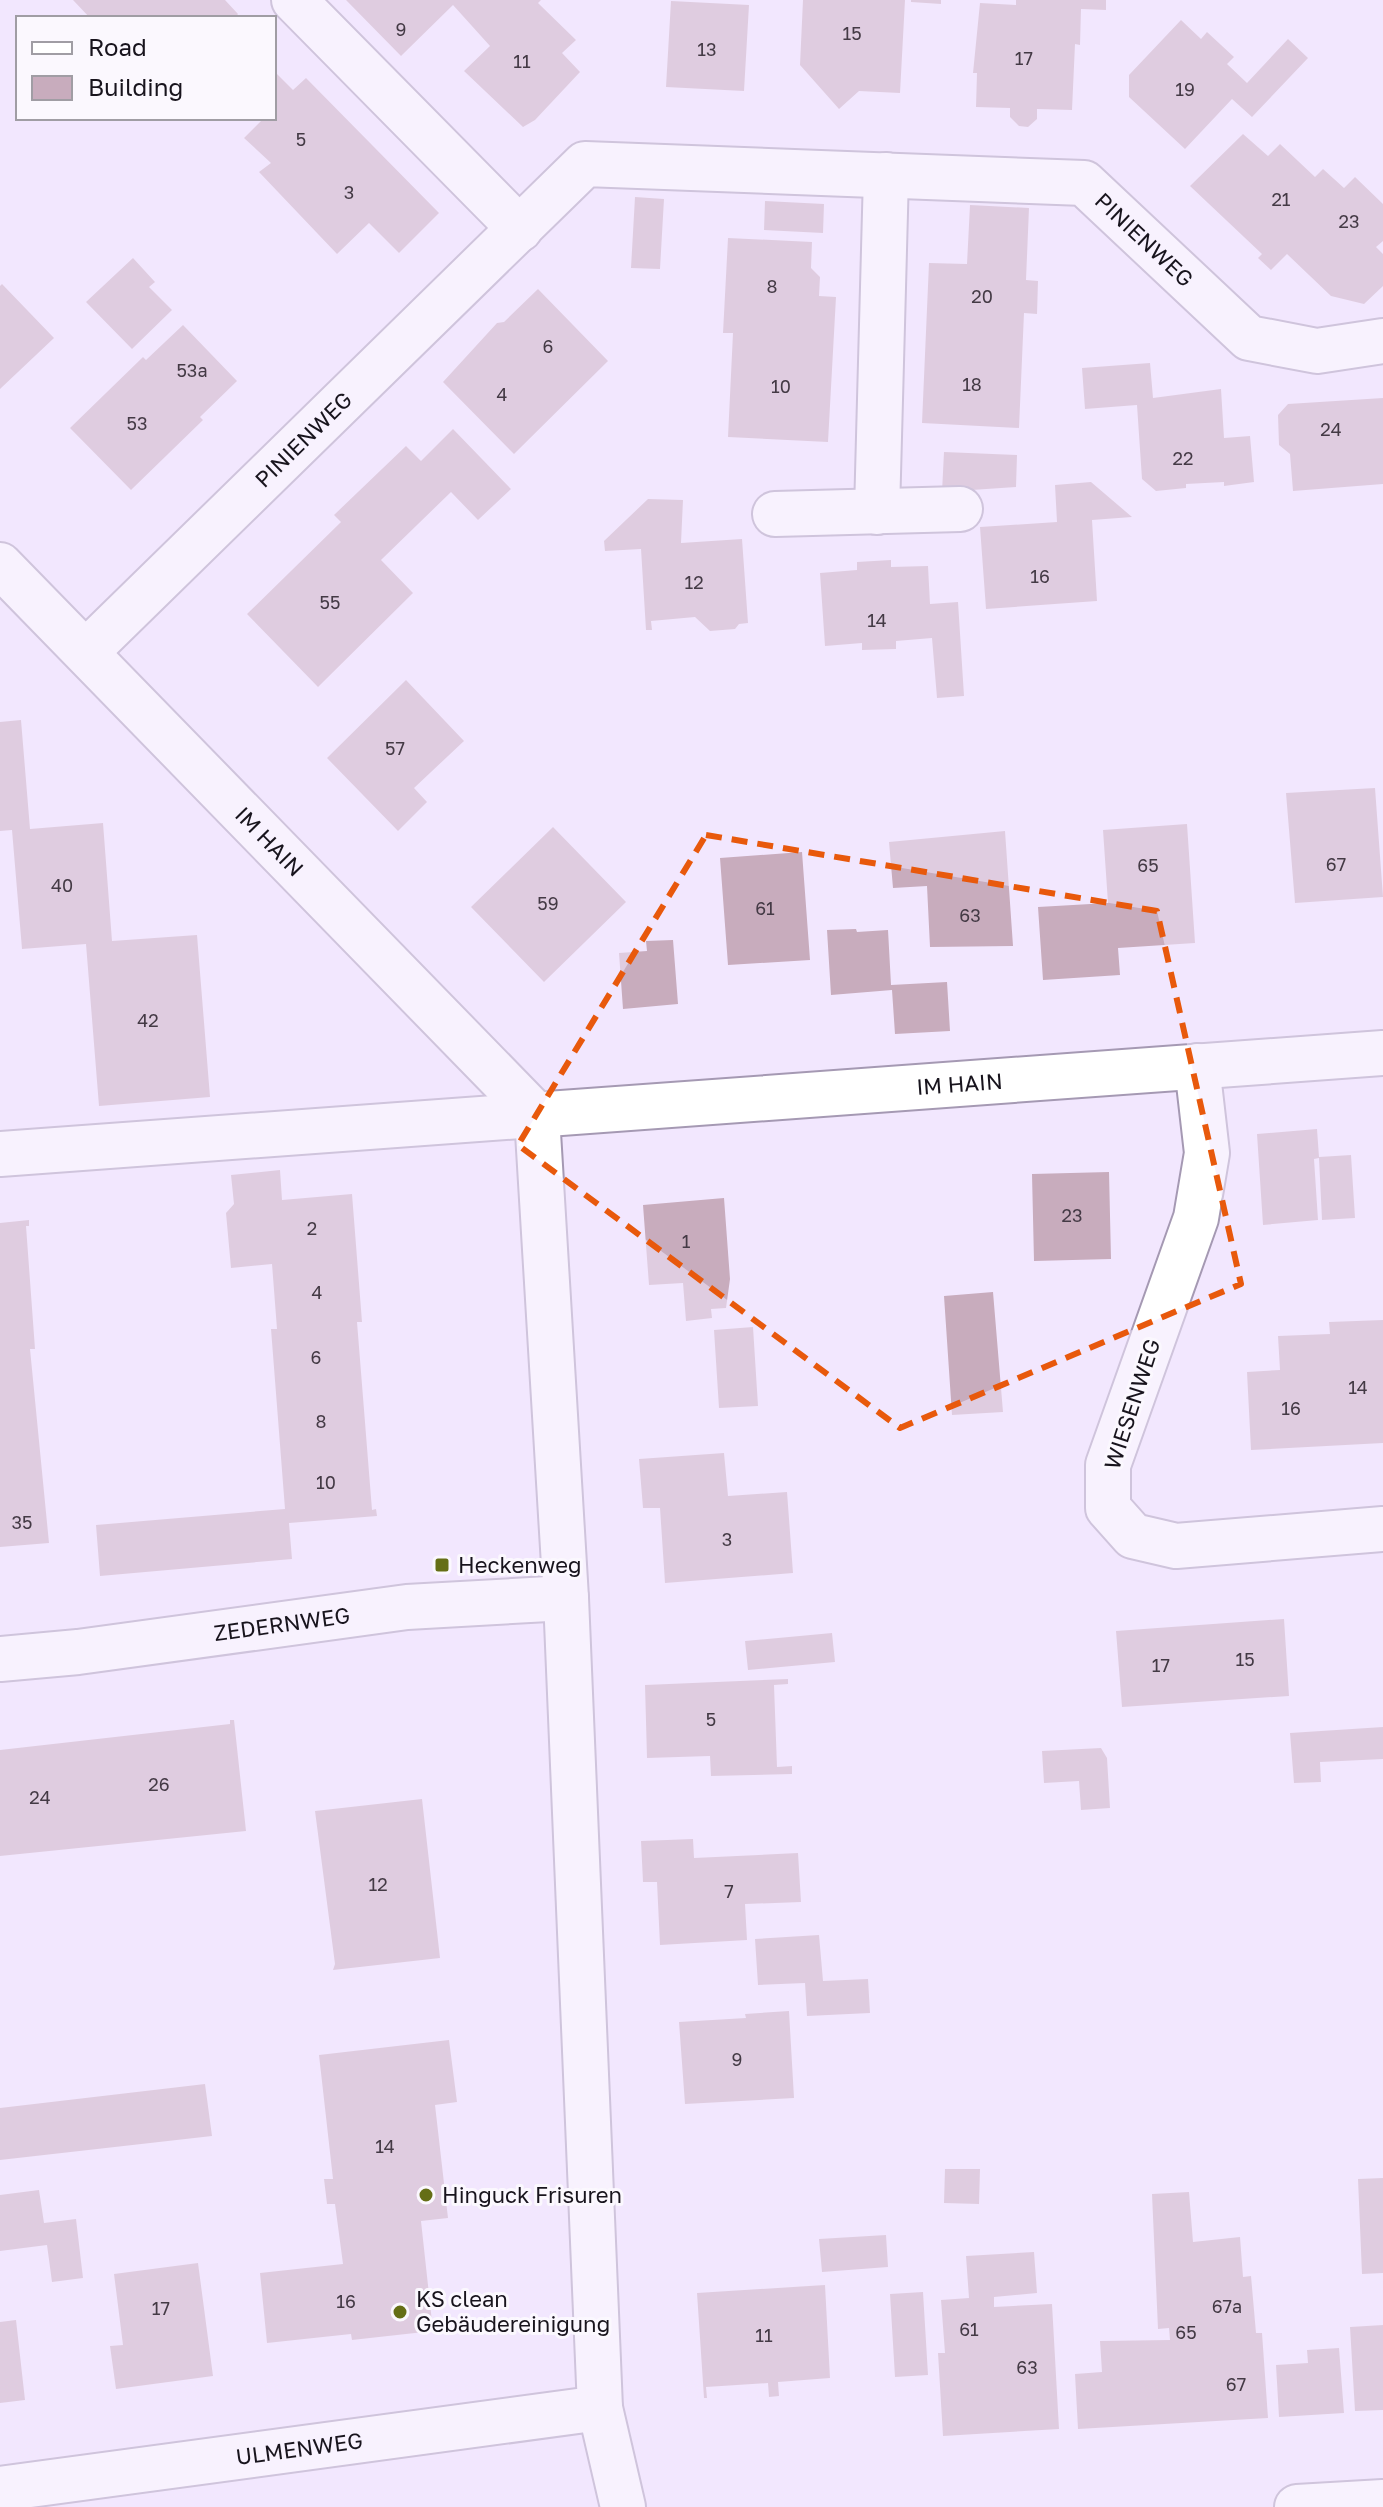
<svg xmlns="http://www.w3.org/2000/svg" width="1383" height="2507" viewBox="0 0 1383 2507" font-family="'Golos Text',sans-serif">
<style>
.building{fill:#c8acbd}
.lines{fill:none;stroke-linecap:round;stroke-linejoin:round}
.street-casing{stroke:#a599b3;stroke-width:48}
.street{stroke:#fff;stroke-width:44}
.marked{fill:none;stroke:#e8590c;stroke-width:6;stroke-dasharray:16 10;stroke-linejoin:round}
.poi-dot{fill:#656e16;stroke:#fbf8fe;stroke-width:3}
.labels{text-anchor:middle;stroke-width:6;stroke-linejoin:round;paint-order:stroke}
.number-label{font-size:18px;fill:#443a45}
.street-label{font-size:22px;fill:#18141d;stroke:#fbf8fe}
.poi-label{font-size:22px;fill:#18141d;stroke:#fbf8fe;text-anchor:start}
</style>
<rect width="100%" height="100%" fill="#f2e7fe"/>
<path class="building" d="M73 0H225L238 14 235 18H90Z
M346 0H541L538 3 576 40 562 53 580 72 535 120 523 127 464 71 490 46 453 5 401 56Z
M803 0H905L900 93 859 91 839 109 800 65Z
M911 0H941V4L911 2Z
M1016 0H1106V10L1081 9 1080 45 1075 44 1072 110 1037 109V119L1028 127 1019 126 1010 117V108L976 107 977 73H973L980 3 1016 5Z
M671 1 749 5 744 91 666 87Z
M1181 20 1201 39 1207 32 1234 57 1227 64 1247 83 1288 39 1308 58 1252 117 1232 99 1185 149 1129 97V75Z
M274 71 293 90 306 78 439 213 399 253 369 223 337 254 259 172 271 163 244 138 264 118H274Z
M1243 134 1268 156 1280 144 1315 177 1323 169 1344 188 1355 177 1383 204V241L1376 247 1383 254V286L1364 304 1331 296 1287 254 1271 270 1258 258 1262 254 1190 186Z
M635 197 664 199 660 269 631 268Z
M765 201 824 204 823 233 764 230Z
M970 205 1029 208 1026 280 1038 281 1037 314 1024 313 1019 428 922 423 929 263 967 264Z
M728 238 812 242 811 268 820 277 819 296 836 297 828 442 728 437 733 333H723Z
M133 258 155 282 149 287 172 310 132 349 86 302Z
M2 284 54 338 0 389V286Z
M538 289 608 361 514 454 443 382 497 323 504 322Z
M183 325 237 381 200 417 203 420 131 490 70 428 143 357 146 360Z
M1150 363 1153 398 1221 389 1224 438 1250 436 1254 482 1224 486V482L1186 484V488L1156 491 1142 479 1137 405 1085 409 1082 368Z
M1383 398V484L1293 491 1290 454 1279 445 1278 415 1288 404Z
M453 429 511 489 478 520 451 492 381 560 413 593 318 687 247 614 341 522 334 515 406 446 421 461Z
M944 452 1017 455 1016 487 942 492Z
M1091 482 1132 517 1092 520 1097 601 986 609 980 527 1057 522 1055 485Z
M648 499 683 500 681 543 742 539 748 623 739 624 735 629 710 631 695 617 651 621 652 630H646L641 549 605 551 604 541Z
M891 560V567L928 566 930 604 958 602 964 696 937 698 932 638 896 641V649L862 650V643L825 646 820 573 857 570V562Z
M406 680 464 741 414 788 427 802 398 831 327 758Z
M21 720 30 829 103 823 112 941 197 935 210 1097 99 1106 86 944 22 949 12 830 0 831V722Z
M1375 788 1383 897 1295 903 1286 793Z
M1187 824 1195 943 1118 948 1120 975 1043 980 1038 907 1108 903 1103 830Z
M553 827 626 902 544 982 471 907Z
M1005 831 1013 946 930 947 927 886 893 888 889 842Z
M802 852 810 960 728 965 720 858Z
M856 929 857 932 888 930 891 985 947 982 950 1031 895 1034 892 990 831 995 827 930Z
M673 940 678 1004 623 1009 619 953 647 951 646 941Z
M1317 1129 1319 1157 1351 1155 1355 1218 1322 1220 1319 1158 1314 1159 1318 1220 1263 1225 1257 1134Z
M280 1170 282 1200 352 1194 362 1322H357L372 1510 376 1509 377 1516 289 1523 292 1559 100 1576 96 1525 285 1509 271 1329H277L272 1264 231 1268 226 1213 234 1204 231 1175Z
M1109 1172 1111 1259 1034 1261 1032 1174Z
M724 1198 730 1279 726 1308 711 1309 712 1318 686 1321 683 1283 649 1285 643 1205Z
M29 1220V1226H26L35 1349H30L49 1543 0 1547V1223Z
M993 1292 1003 1412 952 1415 944 1296Z
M1383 1320V1443L1251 1450 1247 1372 1280 1370 1278 1336 1330 1334 1329 1322Z
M753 1327 758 1406 719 1408 714 1330Z
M724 1453 728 1496 787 1492 793 1573 665 1583 660 1508H643L639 1459Z
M1284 1619 1289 1696 1122 1707 1116 1631Z
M832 1633 835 1662 748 1670 745 1641Z
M788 1679V1684L774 1685 777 1767 792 1766V1774L711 1776 710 1756 647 1758 645 1685Z
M230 1720H234L246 1831 0 1856V1750L230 1724Z
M1383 1727V1759L1320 1762 1321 1782 1294 1783 1290 1733Z
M1101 1748 1107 1758 1110 1808 1081 1810 1079 1781 1044 1783 1042 1751Z
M422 1799 440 1958 333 1970 335 1964 315 1811Z
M693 1839 694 1858 798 1853 801 1902 745 1904 747 1940 660 1945 657 1882H643L641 1841Z
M819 1935 823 1981 868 1979 870 2013 807 2016 805 1983 758 1985 755 1939Z
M789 2011 794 2098 685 2104 679 2022 746 2018 745 2014Z
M449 2040 457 2102 435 2105 448 2218 421 2221 433 2331 352 2340 351 2334 267 2343 260 2273 343 2264 335 2204H327L324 2179H333L319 2055Z
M205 2084 212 2136 0 2160V2108Z
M945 2169H980L979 2204 944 2203Z
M1383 2178V2273L1362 2274 1358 2179Z
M39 2190 44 2223 76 2219 83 2278 52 2282 47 2245 0 2251V2195Z
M1189 2192 1193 2242 1240 2237 1243 2277 1251 2276 1256 2333H1262L1268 2418 1078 2429 1075 2374 1102 2372 1100 2341 1170 2340 1169 2328 1158 2329 1152 2194Z
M886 2235 888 2267 822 2272 819 2239Z
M1034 2252 1037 2293 994 2297V2307L1052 2304 1059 2429 943 2436 938 2353H945L941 2300 969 2298 966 2256Z
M198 2263 213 2376 116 2389 110 2346 123 2345 114 2274Z
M825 2285 830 2378 778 2382 779 2396 769 2397 768 2383 706 2387 707 2398H704L697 2293Z
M923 2292 928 2375 895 2377 890 2294Z
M16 2320 25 2400 0 2403V2322Z
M1383 2325V2410L1355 2411 1350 2327Z
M1339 2348 1344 2413 1279 2417 1276 2365 1308 2363 1307 2350Z"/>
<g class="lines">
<defs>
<g id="street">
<path d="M294 0 520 229"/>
<path d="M877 512 886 175"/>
<path d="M775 514 960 509"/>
<path id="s1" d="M0 565 537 1116"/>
<path id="s2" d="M86 652 585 164 1084 183 1249 338 1317 351 1383 341"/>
<path d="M1197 1066 1207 1153 1196 1218 1108 1465V1508L1133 1536 1176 1546 1383 1529"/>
<path d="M537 1116 566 1598 600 2408 623 2507"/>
<path id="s3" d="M0 1154 1383 1053"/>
<path id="s4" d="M0 1659 78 1652 407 1607 566 1598"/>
<path id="s5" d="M0 2489 600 2408"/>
<path d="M1297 2507 1383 2502"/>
</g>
</defs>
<use href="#street" class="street-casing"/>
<use href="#street" class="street"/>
</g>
<path d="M0 0H1383V2507H0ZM706 835 1157 911 1241 1284 900 1428 518 1145Z" fill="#f2e7fe" fill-opacity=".55" fill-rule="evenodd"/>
<path class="marked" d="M706 835 1157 911 1241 1284 900 1428 518 1145Z"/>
<g class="poi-dot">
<rect x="434" y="1557" width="16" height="16" rx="4"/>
<circle cx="426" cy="2195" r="8"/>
<circle cx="400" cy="2312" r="8"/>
</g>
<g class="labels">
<g class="number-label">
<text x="401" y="36">9</text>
<text x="852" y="40">15</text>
<text x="707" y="56">13</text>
<text x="1024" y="65">17</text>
<text x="522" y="68">11</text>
<text x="1185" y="96">19</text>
<text x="301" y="146">5</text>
<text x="349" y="199">3</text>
<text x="1281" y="206">21</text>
<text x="1349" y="228">23</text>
<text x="772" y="293">8</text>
<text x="982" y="303">20</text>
<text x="548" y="353">6</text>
<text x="192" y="377">53a</text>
<text x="972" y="391">18</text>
<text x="781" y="393">10</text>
<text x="502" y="401">4</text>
<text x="137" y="430">53</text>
<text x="1331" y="436">24</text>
<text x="1183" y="465">22</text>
<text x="1040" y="583">16</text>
<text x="694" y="589">12</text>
<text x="330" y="609">55</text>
<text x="877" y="627">14</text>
<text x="395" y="755">57</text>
<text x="1336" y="871">67</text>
<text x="1148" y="872">65</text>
<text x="62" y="892">40</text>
<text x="548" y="910">59</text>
<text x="765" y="915">61</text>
<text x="970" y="922">63</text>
<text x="148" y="1027">42</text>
<text x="1072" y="1222">23</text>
<text x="312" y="1235">2</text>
<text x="686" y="1248">1</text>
<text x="317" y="1299">4</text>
<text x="316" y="1364">6</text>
<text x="1358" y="1394">14</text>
<text x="1291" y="1415">16</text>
<text x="321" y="1428">8</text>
<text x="326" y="1489">10</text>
<text x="22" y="1529">35</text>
<text x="727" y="1546">3</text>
<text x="1245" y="1666">15</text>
<text x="1161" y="1672">17</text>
<text x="711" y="1726">5</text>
<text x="159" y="1791">26</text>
<text x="40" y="1804">24</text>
<text x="378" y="1891">12</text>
<text x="729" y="1898">7</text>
<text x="737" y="2066">9</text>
<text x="385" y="2153">14</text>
<text x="346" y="2308">16</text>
<text x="1227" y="2313">67a</text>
<text x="161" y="2315">17</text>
<text x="969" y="2336">61</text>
<text x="1186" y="2339">65</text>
<text x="764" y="2342">11</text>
<text x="1027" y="2374">63</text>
<text x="1236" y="2391">67</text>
</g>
<g class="street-label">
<text dy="8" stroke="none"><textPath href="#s2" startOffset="1280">PINIENWEG</textPath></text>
<text dy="8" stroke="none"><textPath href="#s2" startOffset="304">PINIENWEG</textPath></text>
<text dy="8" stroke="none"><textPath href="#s1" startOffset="386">IM HAIN</textPath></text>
<text dy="8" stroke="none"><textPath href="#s3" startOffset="962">IM HAIN</textPath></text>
<text transform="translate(1132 1404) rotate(-72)" y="8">WIESENWEG</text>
<text dy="8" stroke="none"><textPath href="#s4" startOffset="284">ZEDERNWEG</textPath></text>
<text dy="8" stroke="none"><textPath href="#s5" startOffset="302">ULMENWEG</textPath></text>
</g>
<g class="poi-label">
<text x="458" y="1573">Heckenweg</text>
<text x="442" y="2203">Hinguck Frisuren</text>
<text x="416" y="2307">KS clean<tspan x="416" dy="25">Gebäudereinigung</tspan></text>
</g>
</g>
<rect x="16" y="16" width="260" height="104" fill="#fbf8fe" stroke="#a09da4" stroke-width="2"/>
<rect x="32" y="42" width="40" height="12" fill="#ffffff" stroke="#a09da4" stroke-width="2"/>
<text x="88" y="56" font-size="24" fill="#18141d">Road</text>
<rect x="32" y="76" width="40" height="24" fill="#c8acbd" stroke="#a09da4" stroke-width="2"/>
<text x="88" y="96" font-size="24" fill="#18141d">Building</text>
</svg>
